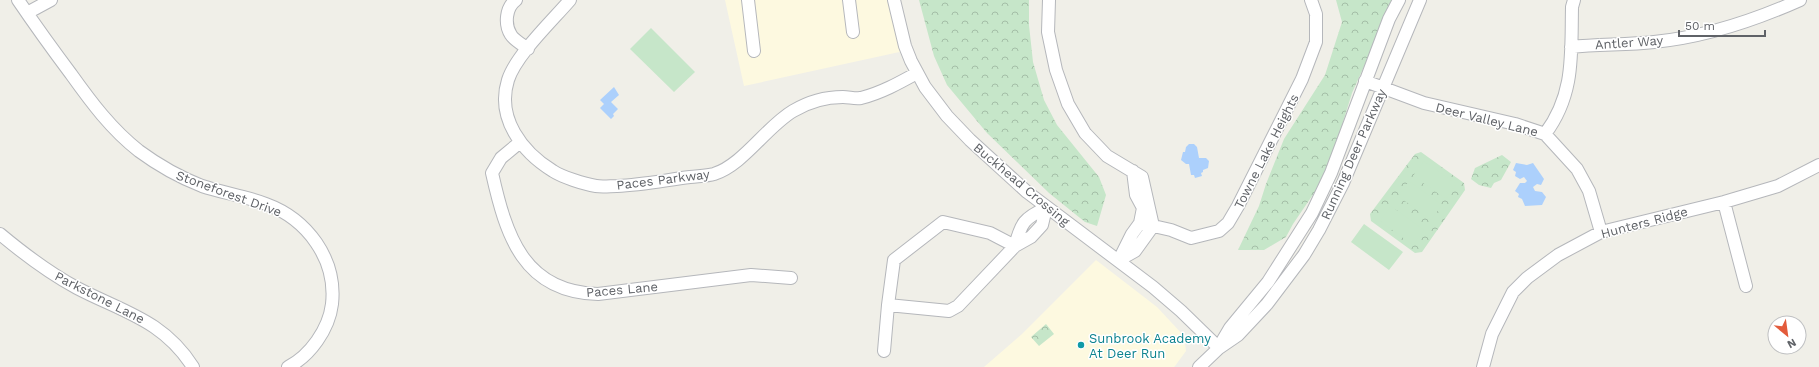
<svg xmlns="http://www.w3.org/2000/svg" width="1819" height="367" viewBox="0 0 1819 367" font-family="'Work Sans',sans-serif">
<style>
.commercial{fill:#fdf9e0}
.forest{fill:url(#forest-crowns)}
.pitch{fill:#c6e6c9}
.water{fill:#acd0fc}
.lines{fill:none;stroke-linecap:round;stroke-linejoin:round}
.minor-casing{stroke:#b5b7bb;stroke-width:14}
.minor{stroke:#fff;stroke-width:12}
.culture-dot{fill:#0f9aa8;stroke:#fff;stroke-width:1.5}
.labels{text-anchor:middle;stroke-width:3;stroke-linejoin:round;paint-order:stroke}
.street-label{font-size:13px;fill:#5f6267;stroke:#fff}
.culture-label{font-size:13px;fill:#0d838f;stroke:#fff;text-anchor:start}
</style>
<defs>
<pattern id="forest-crowns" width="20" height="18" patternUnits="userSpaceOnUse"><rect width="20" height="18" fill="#c6e6c9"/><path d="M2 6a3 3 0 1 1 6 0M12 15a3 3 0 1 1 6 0" fill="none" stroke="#a4bea7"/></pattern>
</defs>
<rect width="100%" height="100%" fill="#f0efe8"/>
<path class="commercial" d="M725 0H901L904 51 744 86Z
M1096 260 1157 307 1184 336 1186 351 1175 366 1174 367H984L1022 334Z"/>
<path class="forest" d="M919 0H1029V25L1033 62 1044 100 1057 125 1099 177 1106 195 1097 226 1085 222 1049 193 987 133 947 85 934 56Z
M1336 0H1394L1352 93 1327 174 1293 224 1286 237 1264 250H1238L1259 206 1266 184 1284 139 1325 75 1342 22Z
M1421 152 1464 183 1465 190 1422 252 1415 253 1371 221 1370 214 1415 154Z
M1502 155 1511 162 1501 180 1494 183 1491 188 1479 185 1471 179 1475 168Z
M1046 324 1054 334 1039 346 1031 337Z"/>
<path class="pitch" d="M651 28 695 72 674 92 630 49Z
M1424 161 1456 184 1446 199 1413 176Z
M1409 181 1442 205 1431 220 1398 196Z
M1391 206 1424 230 1413 245 1380 221Z
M1364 224 1403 252 1389 270 1351 242Z"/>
<path class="water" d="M614 87 619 95 611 102 618 109 613 114 614 116 611 119 600 108 604 104 600 100Z
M1189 144H1194L1197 147 1199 158H1206L1209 161 1208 168 1203 170V172L1201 173 1202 176 1195 178 1194 175H1191L1189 164H1186L1181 160 1183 152H1185L1186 147Z
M1516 163 1527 165 1533 163 1544 179 1541 185 1537 184 1533 187 1535 191 1542 192 1546 197 1542 205 1525 206 1522 199 1518 197 1519 194 1515 191 1520 183H1525L1527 181 1524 177 1520 179 1515 176 1516 172 1513 170Z"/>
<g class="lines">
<defs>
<path id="minor" d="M18 0C35 25 53 50 71 74 91 102 111 129 139 151 158 165 179 177 202 186 223 193 245 196 266 204 307 219 337 259 332 304 329 329 310 356 288 367
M516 0C506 7 504 24 511 35 514 40 523 45 528 49
M570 0C552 21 516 55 508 80 496 118 522 152 553 171 562 177 584 184 596 186 602 187 611 186 617 186 642 185 666 180 690 177 698 176 707 176 714 174 743 165 766 127 793 111 808 102 826 97 843 97 849 97 855 99 861 98 881 93 899 83 917 73
M748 0 754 51
M849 0 853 32
M894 0 905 46 911 61 925 87 947 116 970 140 1027 192 1153 287 1181 311 1219 348
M1049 0 1048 32 1056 70 1068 104 1085 133 1107 156 1142 177 1153 226 1135 251 1119 260
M27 13 51 0
M1571 47C1598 44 1626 45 1654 42 1706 37 1753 21 1800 0
M1365 81 1424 103 1515 124 1545 134 1577 169 1589 191 1601 232
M1545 134C1575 94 1571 54 1572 7L1574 0
M519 143 501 158 492 173C506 235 523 292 598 294L751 275 791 278
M1724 202 1746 286
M1140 223 1171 230 1191 238 1219 231 1228 223 1238 206 1302 79 1316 42V14L1311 0
M0 234C24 254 49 273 77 288 123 312 163 320 193 367
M1015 246 990 233 943 222 894 260 888 305 949 311 958 306 1015 246 1031 237 1042 225 1046 208
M1015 246C1021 223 1024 218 1046 208
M1119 260 1132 234 1140 223 1143 208 1136 195 1133 171
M1220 345 1230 328 1268 282 1312 213 1331 173 1389 19 1399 0
M884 351 888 305
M1199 367 1219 348 1238 335 1267 304 1304 255 1319 230 1343 183 1420 0
M1483 367 1492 334 1513 292 1527 278 1558 255 1601 232 1724 202 1778 186 1819 165"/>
</defs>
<use href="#minor" class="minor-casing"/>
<use href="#minor" class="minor"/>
</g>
<circle class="culture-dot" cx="1081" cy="345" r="4"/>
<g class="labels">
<g class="street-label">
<text transform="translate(1629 42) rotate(-4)" y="5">Antler Way</text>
<text transform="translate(1487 119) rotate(14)" y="5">Deer Valley Lane</text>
<text transform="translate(1266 151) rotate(-63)" y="5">Towne Lake Heights</text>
<text transform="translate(1353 154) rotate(-66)" y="5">Running Deer Parkway</text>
<text transform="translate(663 179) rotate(-7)" y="5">Paces Parkway</text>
<text transform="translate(1022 184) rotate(40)" y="5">Buckhead Crossing</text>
<text transform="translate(229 193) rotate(20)" y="5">Stoneforest Drive</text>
<text transform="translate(1644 222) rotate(-15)" y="5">Hunters Ridge</text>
<text transform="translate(622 289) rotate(-5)" y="5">Paces Lane</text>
<text transform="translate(100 297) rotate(27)" y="5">Parkstone Lane</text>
</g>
<g class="culture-label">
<text x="1089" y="343">Sunbrook Academy<tspan x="1089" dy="15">At Deer Run</tspan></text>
</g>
</g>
<g transform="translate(1787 335) rotate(151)"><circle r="19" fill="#ffffff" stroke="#bfc0c2"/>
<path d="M0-3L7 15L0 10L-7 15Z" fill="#e35b3b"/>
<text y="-6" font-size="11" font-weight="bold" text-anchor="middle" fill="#5f6267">N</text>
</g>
<path d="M1679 30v6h86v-6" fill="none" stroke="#5f6267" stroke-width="2"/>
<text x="1685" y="30" font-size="12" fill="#5f6267" stroke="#ffffff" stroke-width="3" paint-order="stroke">50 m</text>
</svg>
